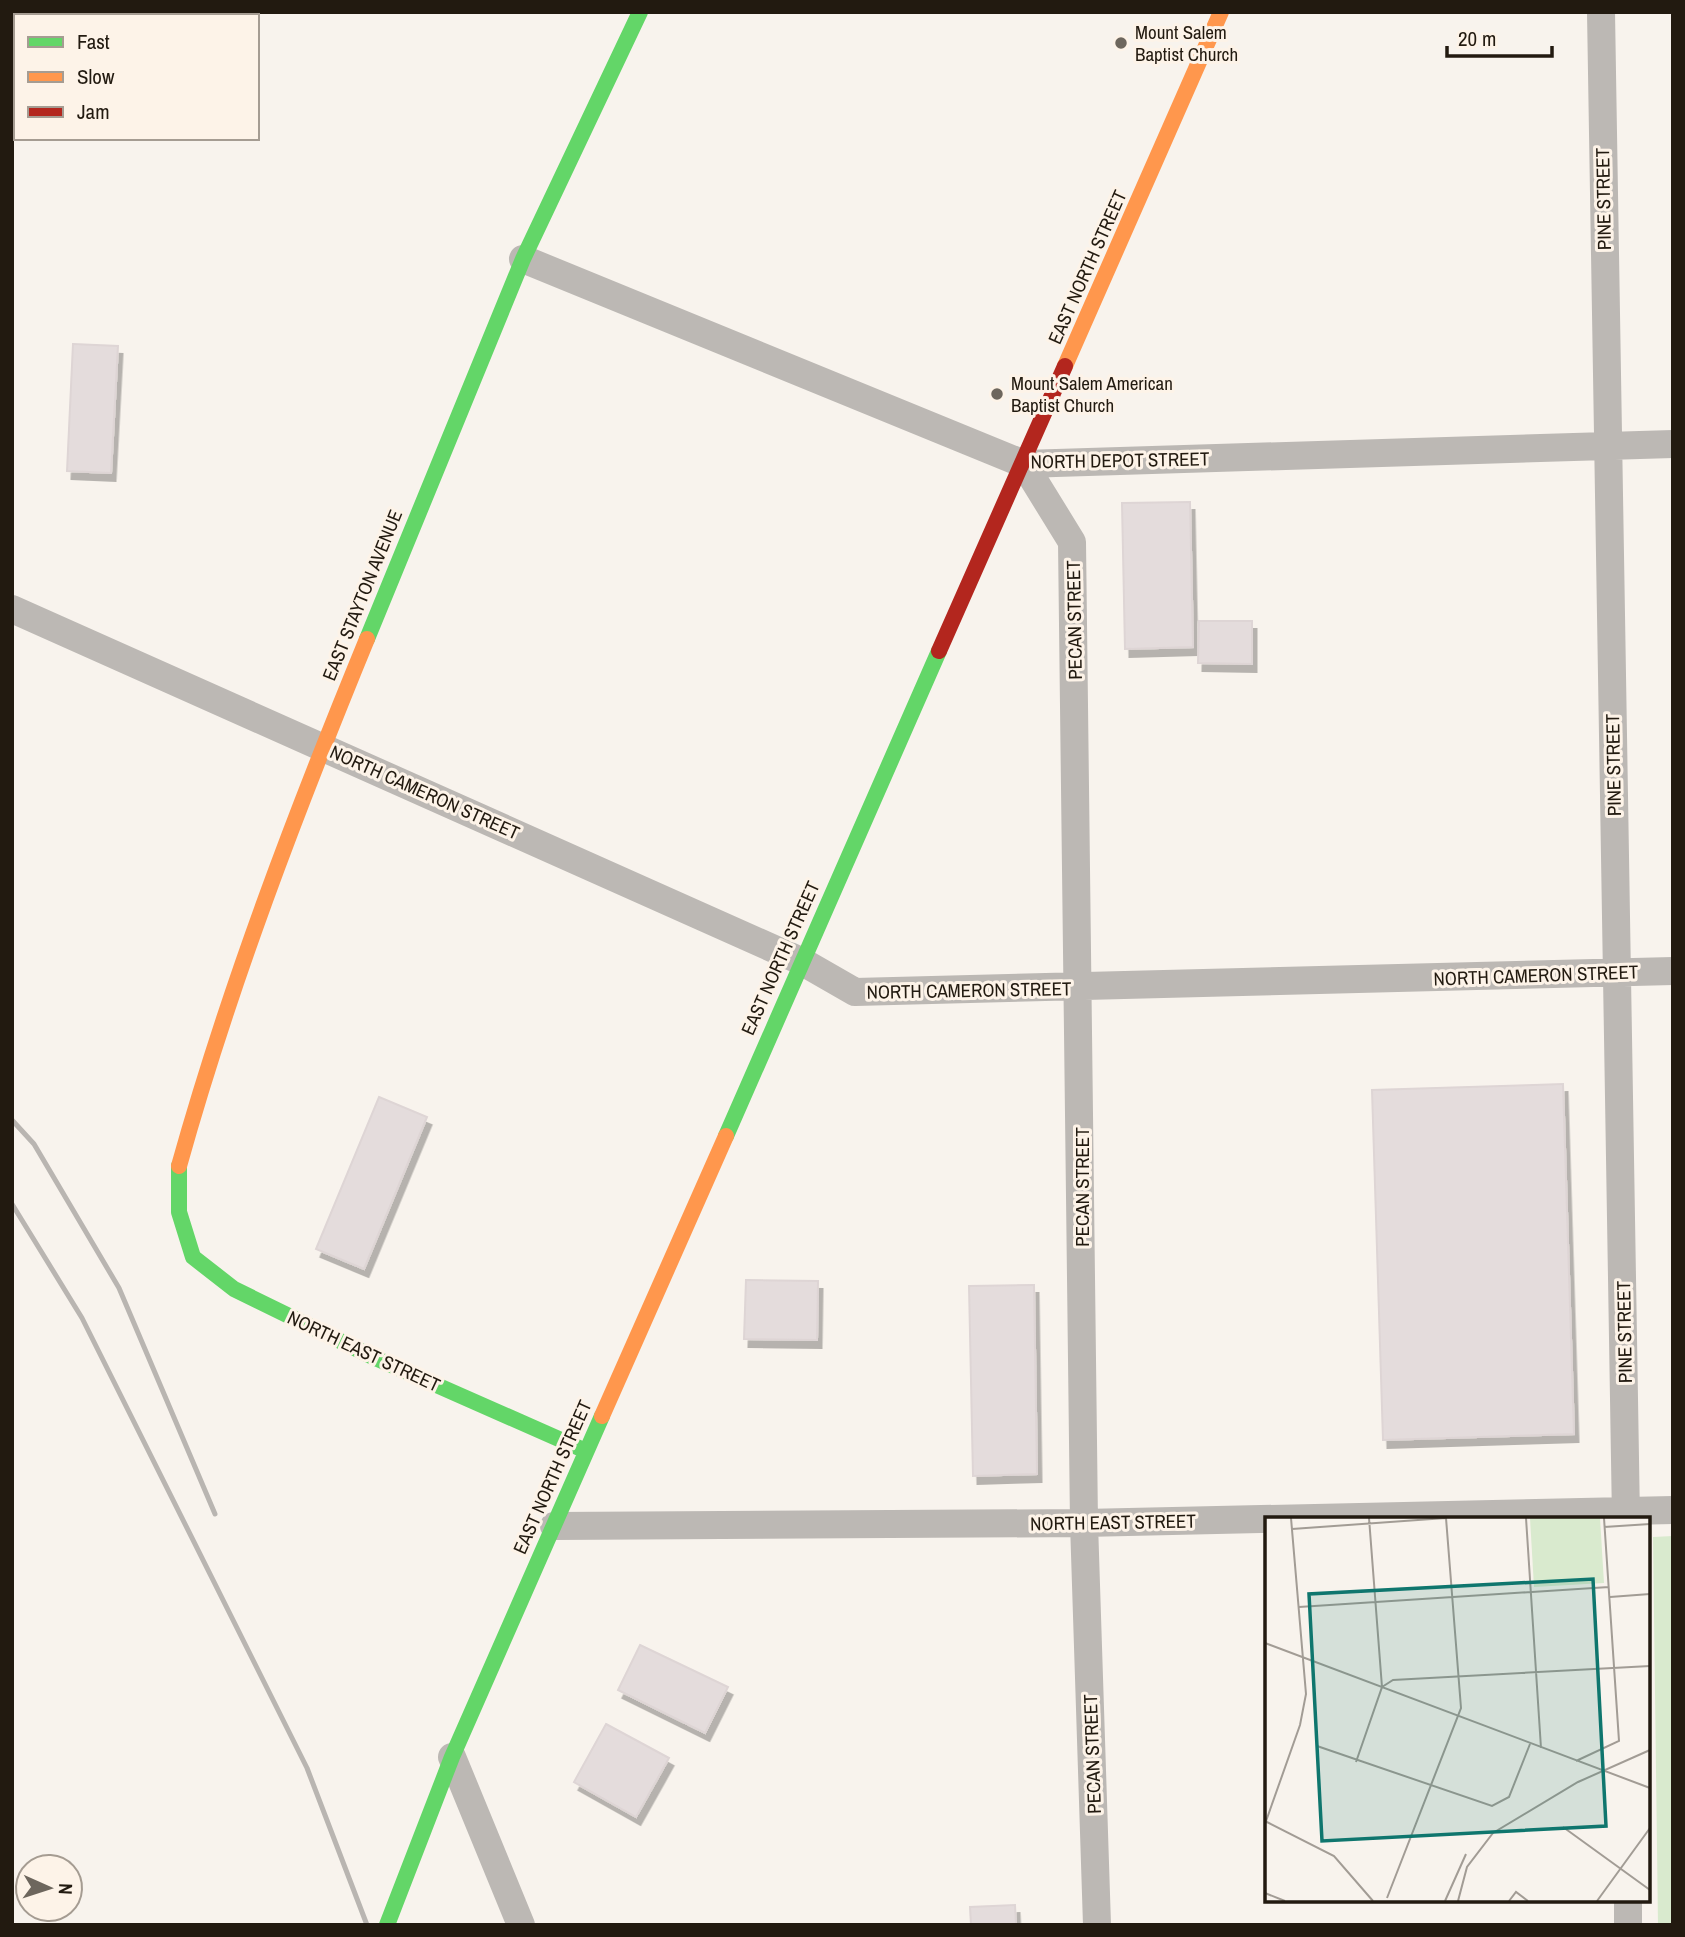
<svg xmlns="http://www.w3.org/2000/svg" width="1685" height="1937" viewBox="0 0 1685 1937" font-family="'Archivo Narrow',sans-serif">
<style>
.green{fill:#d9eace}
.building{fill:#e4dcdc;stroke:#ded5d5;stroke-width:2;filter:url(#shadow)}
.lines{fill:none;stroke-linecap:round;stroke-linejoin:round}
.street{stroke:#bcb8b4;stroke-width:28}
.fast{stroke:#63d668;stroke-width:16}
.slow{stroke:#ff974d;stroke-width:16}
.jam{stroke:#b3261e;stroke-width:16}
.rail{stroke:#b9b5b1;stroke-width:5}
.poi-dot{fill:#6d665d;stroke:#fdf3e8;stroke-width:2.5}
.labels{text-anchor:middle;stroke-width:6;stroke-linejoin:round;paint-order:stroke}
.poi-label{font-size:19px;fill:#221a10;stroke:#fdf3e8;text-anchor:start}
.street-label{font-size:19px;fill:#221a10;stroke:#fdf3e8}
.inset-road{fill:none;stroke:#a29c95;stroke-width:2}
.view{fill:#0f766e;fill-opacity:0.15;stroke:#0f766e;stroke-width:3.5}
.inset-edge{fill:none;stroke:#221a10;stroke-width:3.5}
</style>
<defs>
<filter id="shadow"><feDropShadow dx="4.5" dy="8" stdDeviation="0" flood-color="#0004"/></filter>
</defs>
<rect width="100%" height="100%" fill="#f8f3ed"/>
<path class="green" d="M1673 1536V1925H1658L1653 1537Z"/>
<path class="building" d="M73 344 118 346 111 473 67 471Z
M1190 502 1193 647 1125 649 1122 503Z
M1199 621H1252V664L1198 663Z
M1563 1084 1574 1434 1383 1440 1372 1090Z
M379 1097 427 1117 364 1269 316 1249Z
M746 1280 818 1281 817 1340 744 1339Z
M1034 1285 1037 1474 973 1476 969 1286Z
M640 1645 728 1687 705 1733 618 1690Z
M606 1724 669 1758 636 1817 574 1782Z
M1015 1905 1016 1925H971L970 1907Z"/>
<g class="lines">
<path class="street" d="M1601 12 1626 1519
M523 259 1024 464 1673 444
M1024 464 1072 542 1084 1523 1097 1925
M12 609 801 961 855 992 1673 971
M554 1526 1084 1523 1673 1510
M452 1757 521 1925
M1628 1900V1925"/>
<path class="fast" d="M367 639 523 259 640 12
M726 1136 939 651
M179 1166V1212L193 1257 234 1289 373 1357 586 1451
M387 1925 452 1757 602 1416"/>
<path class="slow" d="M1065 366 1221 12
M179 1166C229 987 296 812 367 639
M602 1416 726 1136"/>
<path class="jam" d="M939 651 1065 366"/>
<path class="rail" d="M12 1120 34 1144 119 1288 215 1514
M12 1204 82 1318 307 1768 367 1925"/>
</g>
<g class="poi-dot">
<circle cx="1121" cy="43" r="7"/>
<circle cx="997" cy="394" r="7"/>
</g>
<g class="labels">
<g class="poi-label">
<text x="1135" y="39">Mount Salem<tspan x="1135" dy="22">Baptist Church</tspan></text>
<text x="1011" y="390">Mount Salem American<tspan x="1011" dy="22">Baptist Church</tspan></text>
</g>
<g class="street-label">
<text transform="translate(1603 199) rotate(-91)" y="7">PINE STREET</text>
<text transform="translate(1087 267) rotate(-66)" y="7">EAST NORTH STREET</text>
<text transform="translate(1120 460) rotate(-1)" y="7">NORTH DEPOT STREET</text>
<text transform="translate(362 595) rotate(-68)" y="7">EAST STAYTON AVENUE</text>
<text transform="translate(1074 620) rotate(-91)" y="7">PECAN STREET</text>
<text transform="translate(1613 765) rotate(-91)" y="7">PINE STREET</text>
<text transform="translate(425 792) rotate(24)" y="7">NORTH CAMERON STREET</text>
<text transform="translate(780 958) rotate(-66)" y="7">EAST NORTH STREET</text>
<text transform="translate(1536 975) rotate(-2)" y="7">NORTH CAMERON STREET</text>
<text transform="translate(969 990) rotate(-1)" y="7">NORTH CAMERON STREET</text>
<text transform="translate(1082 1187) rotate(-90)" y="7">PECAN STREET</text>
<text transform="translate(1624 1332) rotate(-91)" y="7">PINE STREET</text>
<text transform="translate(364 1351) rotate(25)" y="7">NORTH EAST STREET</text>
<text transform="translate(552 1477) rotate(-66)" y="7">EAST NORTH STREET</text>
<text transform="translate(1113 1522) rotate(-1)" y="7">NORTH EAST STREET</text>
<text transform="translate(1092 1754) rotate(-92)" y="7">PECAN STREET</text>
</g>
</g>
<g transform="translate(1265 1517)">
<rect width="385" height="385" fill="#f8f3ed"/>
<path d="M265 1H335L339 66 269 70Z" fill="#d9eace"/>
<path class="inset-road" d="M261 1 276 231M339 10 385 7M27 12 181 1M345 80 385 77M34 90 344 70M0 126 385 271M117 170 128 163 385 149M52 229 227 289 244 280 265 227M311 244 354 224 339 1M91 245 117 170 104 1M0 304 69 339 108 384M0 307 35 208 41 177 26 1M298 310 385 373M0 376 20 384M122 381 196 191 181 1M180 384 201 337M193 384 202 350 228 316 313 265 385 233M244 384 251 375 263 384M332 384 385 311"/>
<path class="view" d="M328 62 341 309 57 324 44 77Z"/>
<rect width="385" height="385" class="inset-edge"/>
</g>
<rect width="1685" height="1937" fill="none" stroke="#221a10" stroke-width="28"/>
<rect x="14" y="14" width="245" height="126" fill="#fdf3e8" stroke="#a59c92" stroke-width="2"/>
<rect x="28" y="37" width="35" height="10" fill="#63d668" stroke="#a59c92" stroke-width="2"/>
<text x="77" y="49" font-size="21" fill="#221a10">Fast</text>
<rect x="28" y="72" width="35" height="10" fill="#ff974d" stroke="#a59c92" stroke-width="2"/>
<text x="77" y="84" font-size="21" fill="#221a10">Slow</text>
<rect x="28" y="107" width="35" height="10" fill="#b3261e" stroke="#a59c92" stroke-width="2"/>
<text x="77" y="119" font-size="21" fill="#221a10">Jam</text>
<g transform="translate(49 1888) rotate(93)"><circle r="33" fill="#fdf3e8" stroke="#a59c92" stroke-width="2"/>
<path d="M0-5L12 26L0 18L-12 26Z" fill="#6d665d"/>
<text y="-10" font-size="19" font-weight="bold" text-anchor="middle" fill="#221a10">N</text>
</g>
<path d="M1447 46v10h105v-10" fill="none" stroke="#221a10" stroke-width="3.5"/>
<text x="1458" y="46" font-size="21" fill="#221a10" stroke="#fdf3e8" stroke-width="5" paint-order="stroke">20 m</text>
</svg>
